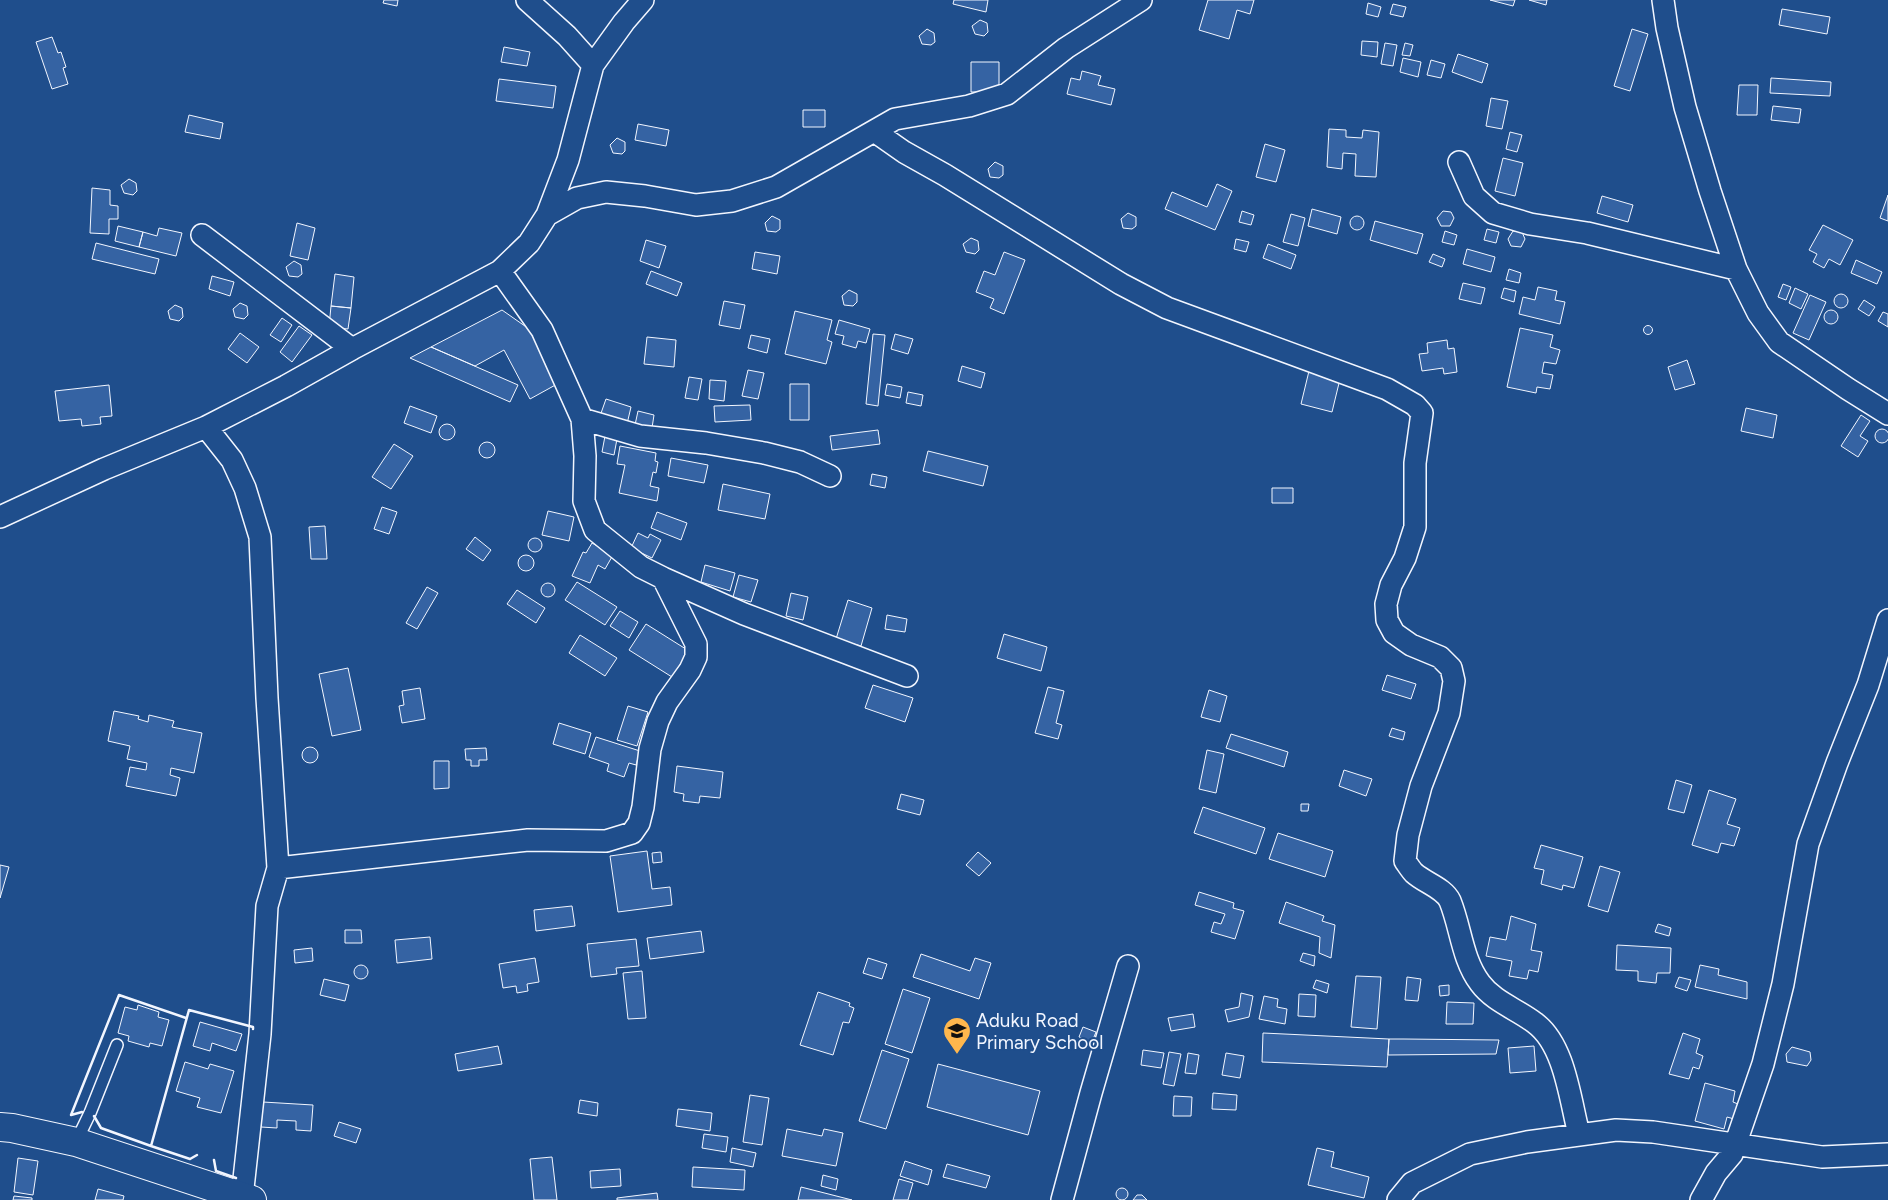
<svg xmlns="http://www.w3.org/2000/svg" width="1888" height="1200" viewBox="0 0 1888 1200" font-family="Figtree,sans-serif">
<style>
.building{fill:#3563a3;stroke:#f2f6ff}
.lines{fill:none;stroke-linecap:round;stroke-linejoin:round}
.lane-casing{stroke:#f2f6ff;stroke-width:14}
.street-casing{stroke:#f2f6ff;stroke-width:24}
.secondary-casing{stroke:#f2f6ff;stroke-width:30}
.lane{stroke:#1f4e8c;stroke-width:11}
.street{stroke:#1f4e8c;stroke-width:21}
.secondary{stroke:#1f4e8c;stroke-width:28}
.wall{stroke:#f2f6ff;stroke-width:2.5}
.labels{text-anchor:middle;stroke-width:4;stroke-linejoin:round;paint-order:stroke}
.poi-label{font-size:19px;fill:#f2f6ff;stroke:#1f4e8c;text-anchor:start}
</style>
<rect width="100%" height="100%" fill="#1f4e8c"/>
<path class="building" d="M384 0H398L397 6 383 3Z
M954 0H988L986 12 953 4Z
M1208 0H1254L1250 14 1237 10 1229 39 1199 30Z
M1490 0H1515L1513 6Z
M1529 0H1547L1546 5Z
M1368 3 1381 7 1378 17 1366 14Z
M1393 4 1406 7 1403 17 1390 14Z
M1782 9 1830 17 1827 34 1779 25Z
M980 20 987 23 988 32 984 36 975 34 972 26Z
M927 29 934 33 935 42 931 45 922 44 919 36Z
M1632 29 1648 34 1630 91 1614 86Z
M52 37 58 53 61 52 66 67 63 68 68 84 52 89 36 42Z
M1362 41 1378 42 1377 57 1361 55Z
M1385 43 1397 45 1393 66 1381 64Z
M1405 43 1413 45 1410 56 1402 55Z
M504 47 530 52 527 66 501 62Z
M1458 54 1488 64 1482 83 1452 72Z
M1403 58 1421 62 1418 77 1400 72Z
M1431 60 1445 64 1441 78 1427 75Z
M971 62H999V92H971Z
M1082 71 1101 76 1098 85 1115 89 1111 105 1067 94 1071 78 1080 80Z
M1771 78 1831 82 1830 96 1770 93Z
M499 79 556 86 553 108 496 101Z
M1739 85H1758L1757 115H1737Z
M1491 98 1508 101 1502 129 1486 126Z
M1773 106 1801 109 1799 123 1771 120Z
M803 110H825V127H803Z
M189 115 223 123 220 139 185 132Z
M638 124 669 130 666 146 635 140Z
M1329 129 1346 130V137L1362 138 1363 130 1379 132 1376 177 1355 176 1356 154 1343 153 1342 169 1327 167Z
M1510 132 1522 135 1517 152 1506 149Z
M617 138 625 142V151L622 154 613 153 610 145Z
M1265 144 1285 150 1276 182 1256 177Z
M1503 158 1523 163 1515 196 1495 191Z
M995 162 1003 166V175L999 178 990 177 988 169Z
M129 179 136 183 137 191 133 195 124 193 121 185Z
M1217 184 1232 191 1215 230 1165 209 1172 192 1207 207Z
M92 188 110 190V205L118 206V219H109V234L90 233Z
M1888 195V221L1880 218Z
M1602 196 1633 205 1628 222 1597 213Z
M1312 209 1341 217 1337 234 1308 226Z
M1242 211 1254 215 1251 225 1239 222Z
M1443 211 1451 212 1454 218 1450 226H1441L1437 218Z
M1128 213 1136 217V226L1132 229 1123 228 1121 219Z
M1291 214 1305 218 1298 246 1283 242Z
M772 216 780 220V229L776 232 767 231 765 223Z
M1350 223a7 7 0 1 1 14 0a7 7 0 1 1-14 0Z
M1375 221 1423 234 1417 254 1370 240Z
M297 223 315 228 308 260 290 256Z
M1823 225 1853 240 1840 265 1829 259 1824 268 1813 262 1817 254 1809 250Z
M118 226 143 232 139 247 115 241Z
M159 228 182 233 176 256 139 247 143 232 157 236Z
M1487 229 1499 232 1496 243 1484 240Z
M1445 231 1457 235 1454 245 1442 242Z
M1513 231 1522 232 1525 239 1521 247 1511 246 1508 239Z
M971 238 978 241 979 250 975 254 966 252 963 244Z
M1236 239 1249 242 1246 252 1234 249Z
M646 240 666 246 659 268 640 261Z
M96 243 159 259 155 274 92 259Z
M1268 244 1296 255 1291 269 1263 258Z
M1467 249 1495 257 1491 272 1463 264Z
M755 252 780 256 777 274 752 269Z
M1004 252 1025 260 1004 314 990 308 994 299 976 292 984 271 995 275Z
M1433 254 1445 259 1442 267 1429 262Z
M1856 260 1882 272 1877 284 1851 273Z
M294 261 301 265 302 274 298 277 289 276 286 267Z
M1509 269 1521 273 1519 283 1506 280Z
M651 271 682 283 677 296 646 284Z
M335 274 354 277 351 308 331 306Z
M212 276 234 282 230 296 209 289Z
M1463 283 1485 288 1481 304 1459 299Z
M1783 284 1791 287 1786 300 1778 297Z
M1538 287 1557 291 1555 300 1565 302 1560 324 1519 314 1523 297 1535 300Z
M1504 288 1516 291 1514 302 1501 298Z
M1795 288 1808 294 1801 309 1789 303Z
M849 290 857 294V302L853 306 844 305 842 296Z
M1834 301a7 7 0 1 1 14 0a7 7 0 1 1-14 0Z
M1810 295 1826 302 1809 340 1793 333Z
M1864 300 1875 307 1869 316 1858 309Z
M724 301 745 305 740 329 719 325Z
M240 303 247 306 248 315 244 319 235 317 233 309Z
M175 305 182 308 183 317 179 321 170 319 168 311Z
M331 306 351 308 348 329 329 327Z
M502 310 532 331 559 383 530 399 504 350 475 366 431 347Z
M1824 317a7 7 0 1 1 14 0a7 7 0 1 1-14 0Z
M795 311 832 320 827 340 832 342 826 364 785 354Z
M1883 312 1888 314V327L1878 321Z
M282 318 292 325 281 342 270 335Z
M839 320 870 329 866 343 858 341 856 348 842 344 844 336 835 334Z
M1643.5 330a4.5 4.5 0 1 1 9 0a4.5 4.5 0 1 1-9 0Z
M299 326 312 335 292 362 280 352Z
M1520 328 1553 335 1550 347 1560 350 1556 364 1544 362 1542 373 1553 375 1550 389 1537 387 1536 393 1507 387Z
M240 333 259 347 247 363 228 349Z
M873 334 885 335 878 406 866 404Z
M895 334 913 339 908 354 891 349Z
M751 335 770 339 767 353 748 348Z
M647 337 676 340 674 367 644 364Z
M1447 340 1448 349 1454 348 1457 372 1444 374 1443 368 1422 371 1419 354 1428 353 1427 343Z
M431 347 518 385 510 402 410 358Z
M1687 360 1695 384 1675 390 1668 367Z
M962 366 985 373 981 388 958 381Z
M748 370 764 373 758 399 742 396Z
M1309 371 1340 379 1332 412 1301 404Z
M689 377 702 379 698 400 685 398Z
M710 380 726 381 724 401 709 399Z
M790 384H809V420H790Z
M887 384 902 387 900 398 885 395Z
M109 385 112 416 100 417 101 424 82 426 81 419 59 421 55 391Z
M908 392 923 395 921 406 906 403Z
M606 399 631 407 627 424 600 416Z
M750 405 751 420 715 422 714 406Z
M410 406 437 416 431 433 404 423Z
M1746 408 1777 415 1773 438 1741 431Z
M638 411 654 415 652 428 635 425Z
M1861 415 1870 421 1860 436 1868 441 1858 457 1841 446Z
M439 432a8 8 0 1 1 16 0a8 8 0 1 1-16 0Z
M1875 436a7 7 0 1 1 14 0a7 7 0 1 1-14 0Z
M878 430 880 444 832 450 830 436Z
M605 436 617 439 614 455 602 452Z
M479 450a8 8 0 1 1 16 0a8 8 0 1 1-16 0Z
M394 444 413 456 391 489 372 477Z
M620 446 656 453 655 461 658 462 656 473 653 472 650 486 659 488 657 501 619 493 625 465 617 464Z
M928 451 988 466 983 486 923 471Z
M671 458 708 465 704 483 668 476Z
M872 474 887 477 885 488 870 485Z
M723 484 770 494 765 519 718 510Z
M1272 488H1293V503H1272Z
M382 507 397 512 389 534 374 529Z
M548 511 574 517 569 541 542 535Z
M657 512 687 523 681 540 651 528Z
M325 526 327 559H311L309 527Z
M638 533 648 538 650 534 661 540 652 558 631 548Z
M475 537 491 550 483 561 466 549Z
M528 545a7 7 0 1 1 14 0a7 7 0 1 1-14 0Z
M592 543 613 555 605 569 598 565 590 583 572 576 583 552 586 553Z
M518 563a8 8 0 1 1 16 0a8 8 0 1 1-16 0Z
M705 565 735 573 730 591 701 582Z
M739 575 758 580 751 602 733 597Z
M577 582 617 607 605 625 565 600Z
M541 590a7 7 0 1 1 14 0a7 7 0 1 1-14 0Z
M427 587 438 593 417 629 406 623Z
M517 590 545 608 536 623 507 604Z
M791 593 808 597 803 620 786 616Z
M848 600 872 608 861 646 836 639Z
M620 611 638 622 629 638 610 626Z
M887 615 907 619 905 632 885 629Z
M646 624 689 651 672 677 629 650Z
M1004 634 1047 647 1041 671 997 658Z
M580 635 617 658 605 676 569 653Z
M348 668 361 730 332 736 319 674Z
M1387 675 1416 684 1411 699 1382 690Z
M873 685 913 698 905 722 865 708Z
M1048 687 1064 691 1056 723 1062 725 1058 739 1035 733Z
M420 688 425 719 402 723 399 706 404 705 402 691Z
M1209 690 1227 696 1220 722 1201 717Z
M628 706 648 712 637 746 617 740Z
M114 711 139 716 138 719 148 722 149 715 174 721 172 727 202 733 194 773 171 768 170 775 180 778 176 796 126 786 130 767 146 770 147 763 127 759 130 746 108 741Z
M559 723 591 733 585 754 553 744Z
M1392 728 1405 732 1403 740 1389 736Z
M1231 734 1288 752 1284 767 1226 748Z
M596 737 640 751 636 765 629 763 624 777 607 771 609 764 589 757Z
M302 755a8 8 0 1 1 16 0a8 8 0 1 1-16 0Z
M486 748 487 760H479V766H471V760H466L465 749Z
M1207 750 1224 754 1216 793 1199 789Z
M434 761H449V788L434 789Z
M677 766 723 772 720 798 700 796 699 803 683 801 684 794 674 792Z
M1344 770 1372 779 1366 796 1339 786Z
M1676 780 1692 785 1684 813 1668 809Z
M1709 790 1736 799 1727 824 1740 828 1734 846 1721 843 1718 853 1692 845Z
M901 794 924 800 920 815 897 809Z
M1301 804H1309L1308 811H1301Z
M1203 807 1265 828 1256 854 1194 833Z
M1278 833 1333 851 1325 877 1269 859Z
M1541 845 1583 857 1574 888 1563 885 1562 890 1541 884 1544 870 1534 868Z
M647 851 652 889 670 887 672 905 618 912 610 856Z
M661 852 662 862 653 863 652 853Z
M978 852 991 863 979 876 966 865Z
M0 865 9 867 0 898Z
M1600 866 1620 872 1608 912 1588 906Z
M1199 892 1234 903 1233 908 1244 911 1235 939 1211 932 1214 922 1221 924 1225 914 1195 905Z
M1286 902 1324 916 1322 921 1335 925 1331 958 1319 953 1320 937 1279 923Z
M572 906 575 926 536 931 534 910Z
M1511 916 1536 924 1531 950 1542 952 1538 972 1529 970 1527 979 1509 976 1512 961 1486 956 1490 937 1506 940Z
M1658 924 1671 928 1669 936 1655 932Z
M345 930H361L362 943H345Z
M701 931 704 952 650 959 647 938Z
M430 937 432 959 397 963 395 940Z
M636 939 639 966 616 968 617 974 591 977 587 944Z
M1617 945 1671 948 1670 973H1657L1656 983 1638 981V971L1616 970Z
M312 948 313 961 295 963 294 950Z
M1303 953 1315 956 1314 966 1300 961Z
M921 954 970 971 975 958 991 963 979 999 913 977Z
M535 958 539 982 527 984 528 991 517 993 516 986 503 988 499 964Z
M868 958 887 964 882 979 863 973Z
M1700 965 1719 969 1718 975 1747 982V999L1695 987Z
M354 972a7 7 0 1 1 14 0a7 7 0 1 1-14 0Z
M642 971 646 1018 628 1019 623 973Z
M1356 976 1381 977 1377 1029 1351 1027Z
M1407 977 1421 979 1418 1001 1405 1000Z
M1679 977 1691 980 1687 991 1675 987Z
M324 979 349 985 345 1001 320 995Z
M1316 980 1329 984 1327 993 1313 988Z
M1449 985V995L1440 996 1439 986Z
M903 989 930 998 912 1053 885 1044Z
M818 992 850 1003 849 1006 854 1008 849 1023 843 1022 833 1055 800 1045Z
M1241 993 1253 996 1249 1017 1228 1022 1225 1010 1239 1007Z
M1299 994 1316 995 1315 1017 1298 1016Z
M1264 996 1278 999 1277 1007 1287 1009 1285 1024 1259 1019Z
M1447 1002 1474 1003 1473 1024H1446Z
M138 1005 159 1012 158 1017 169 1020 162 1046 150 1043 149 1047 128 1041 129 1036 118 1033 125 1007 137 1010Z
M1193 1014 1195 1027 1171 1031 1168 1018Z
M200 1022 242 1034 236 1051 212 1043 210 1051 193 1046Z
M1083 1027 1096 1032 1092 1042 1079 1037Z
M1263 1033 1389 1039 1387 1067 1262 1062Z
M1683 1033 1700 1039 1696 1053 1703 1056 1699 1069 1693 1067 1689 1079 1669 1074Z
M1389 1039H1404L1499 1040 1496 1054 1388 1055Z
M498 1046 502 1064 458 1071 455 1054Z
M1534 1046 1536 1071 1510 1073 1508 1048Z
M1792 1047 1810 1052 1811 1060 1807 1066 1787 1062 1786 1054Z
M882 1050 909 1059 886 1129 859 1121Z
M1143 1050 1164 1053 1161 1068 1141 1065Z
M1169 1052 1181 1054 1174 1086 1163 1084Z
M1188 1053 1199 1055 1196 1074 1185 1073Z
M1226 1053 1244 1056 1240 1078 1222 1075Z
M185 1062 208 1069 210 1064 234 1071 221 1113 197 1107 200 1098 176 1091Z
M938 1064 1040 1091 1028 1135 927 1107Z
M1705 1083 1735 1091 1733 1102 1738 1104 1734 1119 1727 1117 1724 1129 1695 1121Z
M1213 1093 1237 1095 1236 1110 1212 1109Z
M750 1095 769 1098 762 1145 743 1142Z
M1174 1096 1192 1097 1191 1116H1173Z
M580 1100 598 1103 597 1116 578 1113Z
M263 1102 313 1105 311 1131 296 1130V1121L277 1120V1128L261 1127Z
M678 1109 712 1113 710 1131 676 1126Z
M339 1122 361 1129 356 1143 334 1136Z
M787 1129 822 1136 824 1129 843 1133 836 1166 782 1156Z
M704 1134 728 1137 726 1152 702 1148Z
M732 1148 756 1153 753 1167 730 1162Z
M1317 1148 1334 1152 1331 1167 1369 1177 1364 1198 1308 1185Z
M552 1157 557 1200H534L530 1159Z
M18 1158 38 1161 33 1195 14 1192Z
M905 1161 932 1170 928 1185 900 1176Z
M947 1164 990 1176 986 1188 943 1177Z
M693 1167 745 1170 744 1190 692 1187Z
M620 1169 621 1186 591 1188 590 1171Z
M823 1175 838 1179 836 1190 821 1186Z
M899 1179 913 1183 908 1200H893Z
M801 1187 852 1200H798Z
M1116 1194a6 6 0 1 1 12 0a6 6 0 1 1-12 0Z
M98 1189 124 1196 123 1200H95Z
M657 1193 658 1200H617V1198Z
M1137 1195H1142L1147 1200H1133Z
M14 1196 32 1198V1200H13Z"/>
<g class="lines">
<defs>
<path id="lane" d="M76 1142 90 1113 117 1045"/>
<path id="street" d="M527 0 567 36 593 65
M1663 0 1667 28 1685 107 1710 191 1736 269 1758 313 1779 342 1848 389 1888 414
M874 131 904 152 945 175 1121 284 1167 308 1387 389 1415 405 1422 413 1415 463V527L1405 558 1391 585 1386 604 1387 620 1394 633 1411 645 1440 657 1451 668 1454 681 1449 713 1421 786 1408 835 1405 861C1408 865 1411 870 1414 873 1425 883 1444 888 1450 901 1461 928 1462 959 1480 983 1494 1002 1517 1009 1535 1023 1565 1045 1570 1100 1579 1134
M1459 162 1474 196 1493 213 1530 224 1587 233 1736 269
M547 215 577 198 606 192 645 196 696 205 732 201 776 187 895 119 969 106 1007 94 1066 48 1141 0
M202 235 352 349
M500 271 542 330 582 419 585 456 584 501 595 530 641 567 663 578 744 614 907 676
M582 419 640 436 706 443 764 453 800 462 830 476
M206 427 232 460 245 488 260 537 267 698 278 868 267 906 260 1034 242 1197
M0 517 104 469 206 427 286 386 352 349 500 271 529 243 547 215 568 160 593 65 624 22 643 0
M278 868 528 840 606 841 632 833 639 823 643 807 650 749 658 721 667 702 690 670 696 657V644L663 578
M1062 1200 1091 1093 1128 966
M1398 1200 1412 1183 1470 1154 1527 1142 1616 1130 1653 1132 1822 1157 1888 1154
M1701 1200 1716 1173 1732 1154 1763 1064 1783 984 1808 844 1837 763 1868 685 1888 620"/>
<path id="secondary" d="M0 1127 12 1128 76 1142 252 1200"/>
</defs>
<use href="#lane" class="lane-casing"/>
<use href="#street" class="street-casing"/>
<use href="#secondary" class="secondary-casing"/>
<use href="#lane" class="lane"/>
<use href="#street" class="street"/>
<use href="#secondary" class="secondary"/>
<path class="wall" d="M82 1112 71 1115 119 995 186 1018
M94 1116 101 1128 151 1146
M197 1155 190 1159 151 1146 189 1010 253 1027V1029
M214 1160 216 1171 236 1178"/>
</g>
<defs>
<symbol id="school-pin" viewBox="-11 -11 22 30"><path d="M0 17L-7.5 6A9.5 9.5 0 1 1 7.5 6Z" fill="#ffb74d" stroke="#1f4e8c"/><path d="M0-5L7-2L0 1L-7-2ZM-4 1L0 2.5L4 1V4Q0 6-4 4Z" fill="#111"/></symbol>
</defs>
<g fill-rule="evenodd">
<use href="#school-pin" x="941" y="1015" width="32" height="43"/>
</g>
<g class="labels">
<g class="poi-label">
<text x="976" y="1027">Aduku Road<tspan x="976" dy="22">Primary School</tspan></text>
</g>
</g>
</svg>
